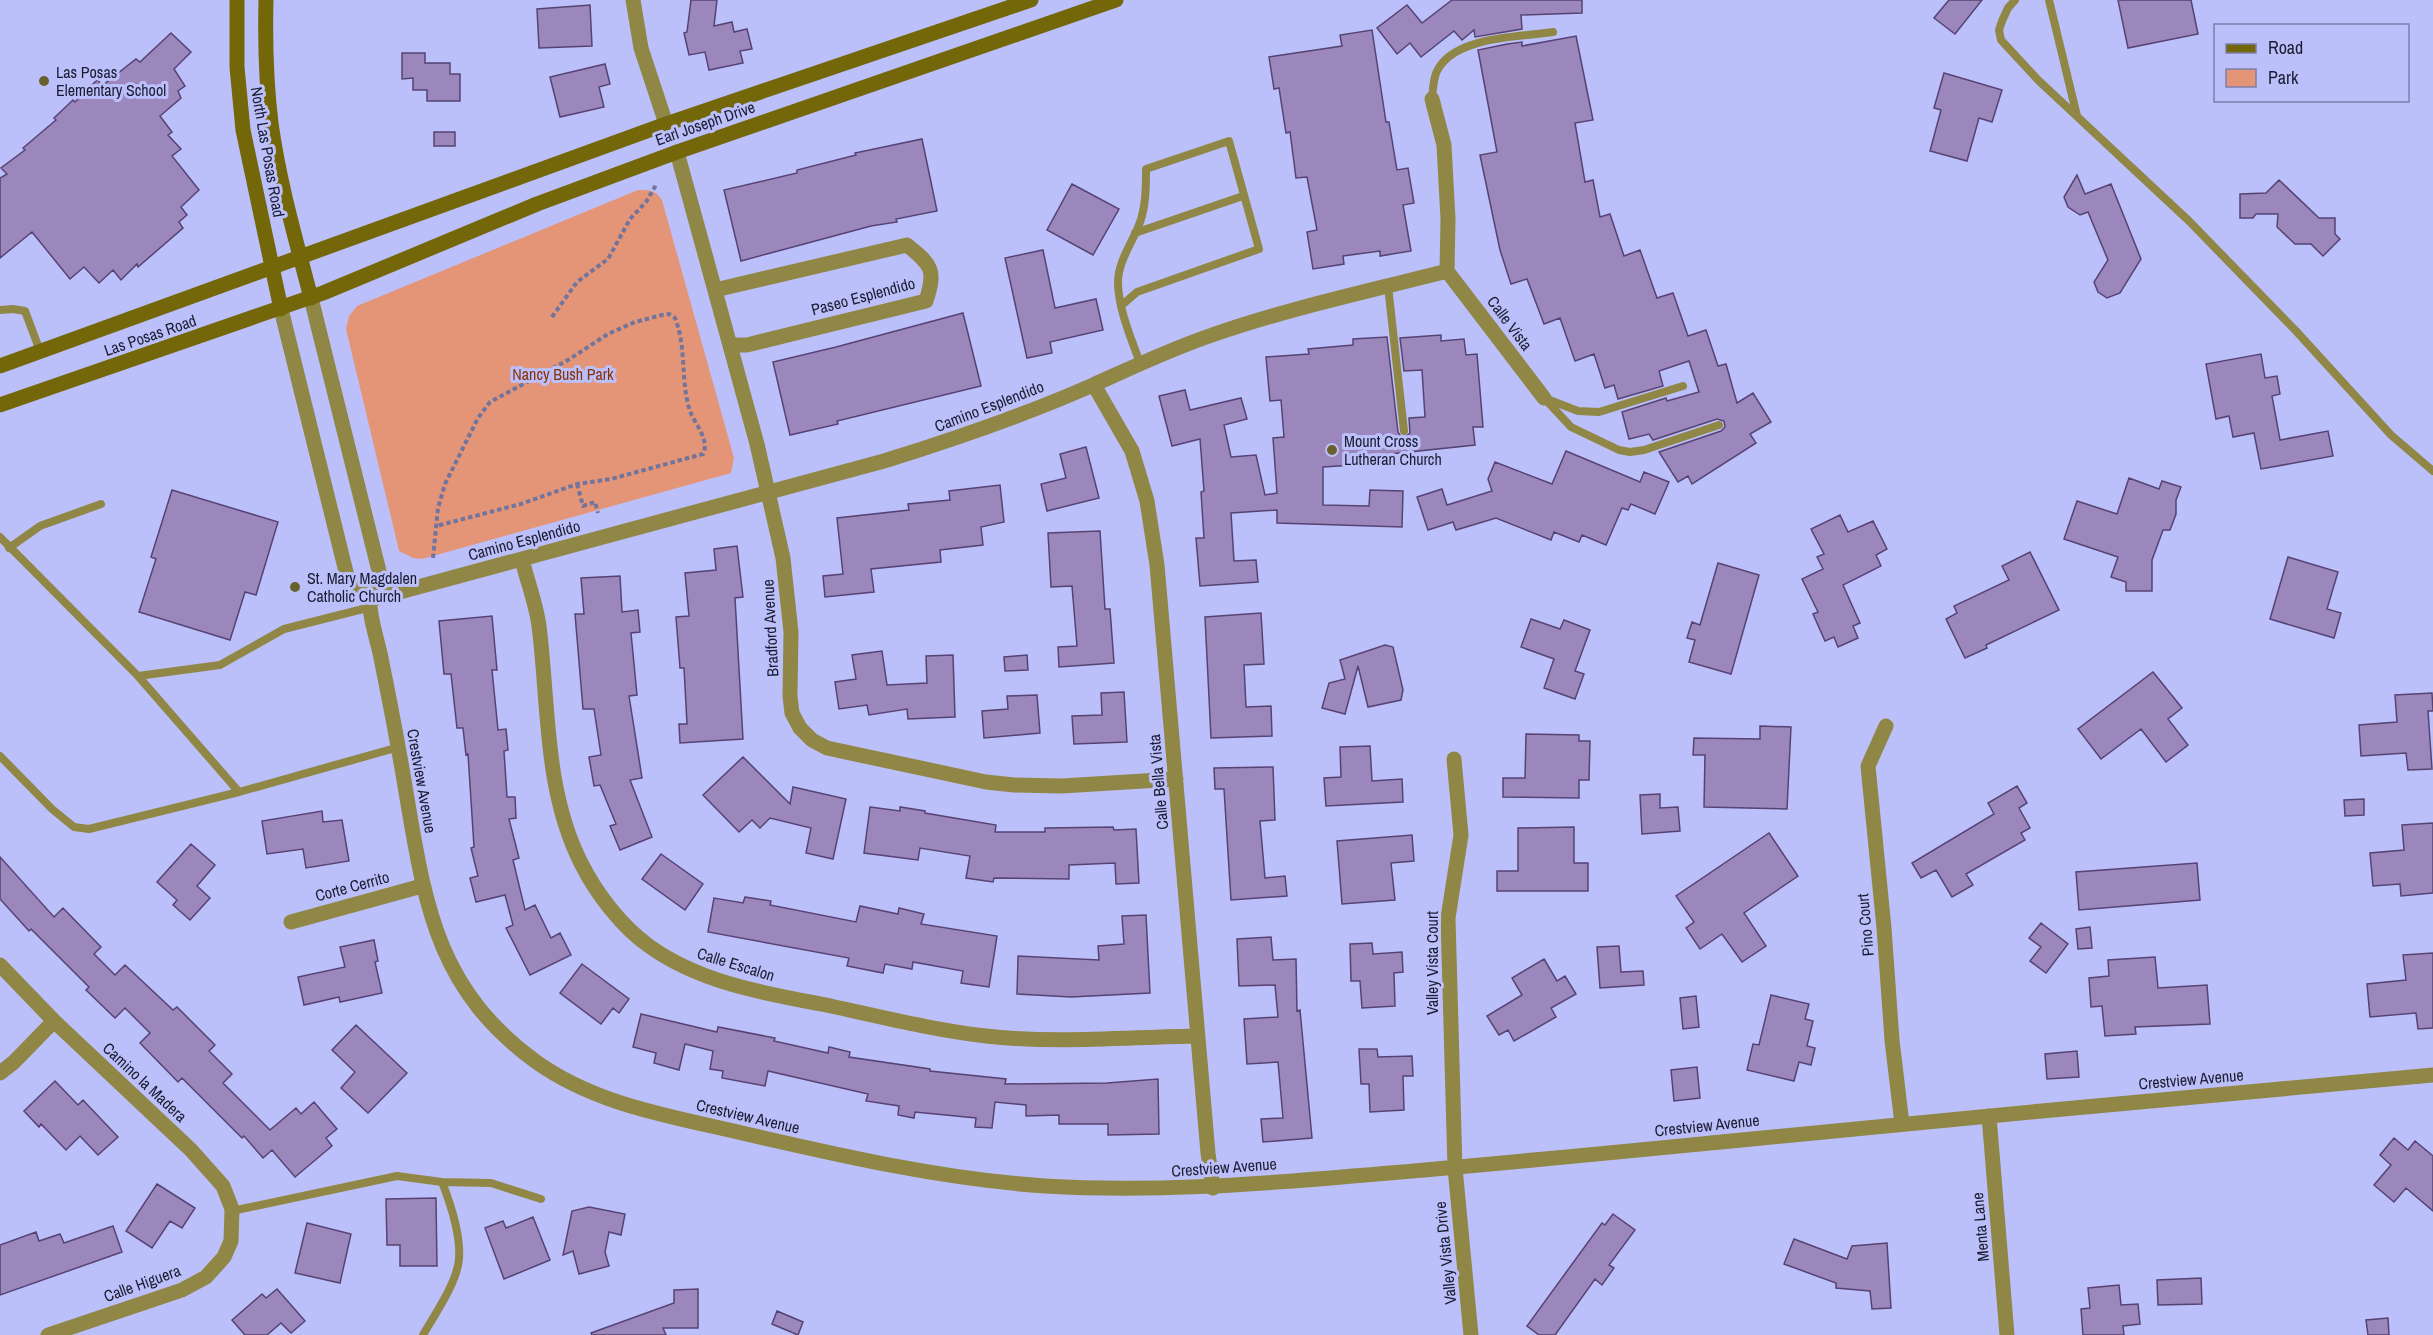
<svg xmlns="http://www.w3.org/2000/svg" width="2433" height="1335" viewBox="0 0 2433 1335" font-family="'Archivo Narrow',sans-serif">
<style>
.green{fill:#e49577}
.building{fill:#9b87bc;stroke:#564374;stroke-width:1.5}
.lines{fill:none;stroke-linecap:round;stroke-linejoin:round}
.path{stroke:#71749c;stroke-width:4;stroke-dasharray:4.5 3;stroke-linecap:butt}
.service{stroke:#908747;stroke-width:8}
.minor{stroke:#908747;stroke-width:15}
.tertiary{stroke:#908747;stroke-width:15}
.secondary{stroke:#73670a;stroke-width:15}
.poi-dot{fill:#68602d;stroke:#bcc0fa;stroke-width:2}
.labels{text-anchor:middle;stroke-width:6;stroke-linejoin:round;paint-order:stroke}
.poi-label{font-size:16px;fill:#1b1c31;stroke:#bcc0fa;text-anchor:start}
.street-label{font-size:16px;fill:#1b1c31;stroke:#bcc0fa}
.park-label{font-size:16px;fill:#883107;stroke:#bcc0fa}
</style>
<rect width="100%" height="100%" fill="#bcc0fa"/>
<path class="green" d="M638 190C649 190 656 190 662 200L734 458 731 473 422 559 413 558 399 551 346 329 349 316 357 306Z"/>
<path class="building" d="M691 0H717L714 26 732 22 734 32 747 29 752 49 740 51 743 63 709 70 705 52 689 55 684 33 687 32Z
M1452 0H1582V13L1521 15 1522 29 1475 37 1474 30 1462 40 1454 31 1421 57 1410 43 1397 54 1377 28 1407 5 1422 23Z
M1949 0H1982L1955 34 1934 18Z
M2118 0H2191L2198 34 2128 48Z
M590 5 592 46 539 48 537 9Z
M1372 30 1386 122H1389L1397 170 1408 168 1414 203 1403 205 1411 251 1380 256V251L1343 256 1344 264 1313 269 1307 232 1317 230 1307 177 1296 178 1290 132 1286 133 1279 88 1274 89 1269 57 1342 46 1340 35Z
M171 33 191 52 174 69 185 86 178 91 181 98 160 116 172 132 168 135 181 149 172 156 199 190 181 207 187 215 179 222 183 228 138 267 137 264 121 280 113 270 99 283 84 267 70 279 32 232 0 258V178L7 174 1 168 25 150 23 148 56 120 54 118 73 100 75 102 97 80 103 85 136 59 140 62Z
M1576 36 1593 120 1575 123 1585 182 1593 180 1600 217 1610 214 1624 256 1640 250 1657 298 1673 293 1688 336 1706 330 1718 366 1726 364 1737 403 1753 393 1771 422 1750 434 1756 443 1692 484 1688 476 1678 482 1659 452 1721 431 1725 427 1724 421 1717 419 1653 440 1649 434 1629 439 1622 412 1666 398 1667 401 1699 392 1689 361 1659 371 1663 386 1618 399 1614 385 1605 388 1594 354 1575 361 1560 318 1544 324 1527 279 1511 284 1500 250 1480 155 1497 152 1478 50 1507 44 1522 42V46Z
M402 53H425V63H450V74H460V101H427V90H413V78L402 79Z
M605 64 610 84 599 87 604 107 560 117 550 77Z
M1944 73 2002 90 1992 122 1979 118 1967 161 1930 151 1941 110 1934 108Z
M434 132H455V146H434Z
M922 139 937 211 896 219 897 222 871 226 741 261 724 190 797 173V170L856 155 855 153Z
M2077 175 2085 194 2111 184 2141 259 2120 293 2107 298 2098 292 2094 282 2108 260 2088 212 2080 215 2068 207 2064 197Z
M2279 180 2319 218H2335V234L2340 239 2323 256 2311 244H2295L2277 227 2278 214H2256L2253 218H2240V194L2266 193Z
M1072 184 1119 209 1093 255 1047 230Z
M1043 250 1055 308 1096 299 1103 330 1050 342 1052 353 1027 358 1005 258Z
M963 313 981 386 837 421 838 424 790 435 773 362 836 347Z
M1441 335V341L1464 339 1466 355 1477 354 1483 427H1473L1475 445 1353 458 1354 465 1323 467V505L1369 506 1370 490 1403 491 1402 527 1277 523V510L1231 513 1234 561 1256 560 1258 582 1200 586 1196 538H1204L1201 492 1204 491 1200 439 1172 446 1159 396 1185 390 1190 410 1241 398 1247 419 1224 425 1231 457 1256 455 1265 495 1277 493 1273 438 1284 437 1281 400 1270 401 1266 357 1309 354 1308 349 1353 345V339L1387 337 1398 432 1401 437H1405L1410 433 1409 418 1425 417 1422 370 1404 371 1400 338Z
M2261 354 2265 378 2277 376 2280 394 2272 396 2280 440 2328 431 2333 456 2261 469 2254 433 2233 437 2229 416 2216 419 2206 364Z
M1086 447 1099 498 1047 511 1041 484 1066 478 1060 454Z
M1566 451 1640 482 1644 472 1669 482 1655 514 1631 504 1628 510 1622 508 1606 545 1582 535 1579 542 1554 532 1551 540 1496 518 1456 530 1453 522 1428 530 1417 497 1442 489 1447 505 1492 491 1488 479 1495 462 1552 484Z
M2129 478 2159 489 2162 481 2181 487 2176 500V514L2170 530H2163L2152 560V591H2126V582L2111 577 2118 557 2064 539 2077 501 2117 514Z
M1000 485 1004 522 981 527 983 545 940 550 941 562 871 569 874 592 825 597 823 576 843 574 837 518 909 510 908 504 950 500 949 491Z
M172 490 278 522 256 595 245 592 230 640 139 612 156 559 151 557Z
M1840 515 1848 532 1873 521 1887 549 1876 555 1881 566 1843 585 1860 623 1853 626 1858 638 1838 647 1834 637 1825 641 1813 614 1818 612 1802 579 1823 569 1817 557 1824 554 1811 529Z
M1100 531 1105 609H1110L1114 663 1059 667 1058 647 1077 646 1072 586 1051 587 1048 533Z
M737 546 743 597 735 598 743 739 680 743 679 724H687L684 668H680L676 617 689 616 685 573 716 570 714 549Z
M2030 552 2059 610 1986 645 1987 648 1965 658 1946 619 1957 613 1954 606 2009 580 2002 566Z
M2288 557 2338 572 2327 609 2341 613 2334 638 2270 619Z
M1718 563 1759 575 1731 674 1689 662 1695 640 1687 638 1692 622 1700 625Z
M620 576 622 612 638 610 640 632 631 633 637 695 629 696 642 778 630 780 652 837 620 850 610 826 616 824 600 785 594 786 589 757 601 755 594 709H583L575 614H584L581 578Z
M1261 613 1264 664 1244 665 1246 707 1271 706 1272 736 1211 738 1205 617Z
M492 616 497 670H492L498 730 506 729 508 750 504 751 507 797H515L516 818 509 819 519 858 513 860 525 910 535 905 551 938 560 933 571 955 530 975 506 928 513 925 505 895 476 902 470 878 478 876 471 848 474 847 468 754 466 755 463 728H457L451 674H444L439 621Z
M1531 619 1560 629 1564 620 1590 630 1575 671 1584 674 1575 699 1544 688 1554 659 1521 647Z
M1385 645 1393 647 1403 690 1401 700 1368 707 1358 666 1345 714 1322 708 1329 683 1345 679 1340 660Z
M882 651 887 685 927 683 926 656 953 655 955 717 908 719 907 709 869 715 867 705 839 709 835 682 856 679 852 655Z
M1027 655 1028 670 1005 671 1004 657Z
M2153 672 2182 708 2168 719 2188 745 2166 762 2141 729 2101 759 2078 729Z
M1124 692 1127 742 1074 744 1072 716 1102 715 1101 693Z
M2432 693 2433 711H2428L2432 769 2408 770 2406 753 2361 756 2359 725 2397 722 2395 695Z
M1037 695 1040 733 984 738 982 711 1008 709 1007 696Z
M1760 726 1791 727 1787 809 1704 807 1705 755H1693L1694 738 1760 739Z
M1526 734 1579 735V741H1590L1589 780H1579V798L1503 797V778H1525Z
M1370 746 1372 781 1402 779 1403 802 1326 806 1324 778 1341 777 1340 747Z
M743 757 790 804 793 787 846 799 833 859 806 853 811 828 770 818 760 828 752 820 739 832 703 795Z
M1273 767 1275 820 1260 821 1265 878 1285 876 1287 896 1231 900 1224 789H1215L1214 768Z
M2017 786 2027 803 2019 808 2030 828 2021 833 2025 840 1966 874 1973 885 1952 897 1936 870 1921 878 1912 863 1994 814 1988 803Z
M1660 794V808L1678 807 1680 831 1642 834 1640 795Z
M2364 799V815L2345 816 2344 800Z
M870 807 900 811V807L925 811V813L996 825 995 832H1045V828L1113 827 1114 830 1136 829 1139 883 1116 884 1115 863 1069 865V879L994 878 993 882 966 878 970 856 920 848 918 860 864 853Z
M322 811 323 822 342 820 349 861 306 868 303 849 267 854 262 821Z
M2433 823V893L2401 896 2400 884 2373 886 2370 853 2404 850 2402 825Z
M1574 827V863H1588V891H1497V871H1518V828Z
M1769 833 1798 876 1744 913 1766 946 1742 962 1722 934 1700 949 1686 928 1694 922 1676 896Z
M1412 835 1414 861 1391 863 1395 900 1342 904 1337 841Z
M191 844 215 865 197 886 210 898 190 920 173 905 177 900 157 882Z
M661 854 703 884 685 910 642 879Z
M0 857 54 917 63 908 101 947 94 954 115 975 125 965 173 1010 177 1007 215 1045 209 1051 232 1074 223 1083 270 1130 296 1108 301 1114 314 1102 337 1129 326 1138 332 1146 295 1177 272 1150 263 1158 244 1136 242 1138 182 1078 178 1082 140 1043 150 1033 125 1008 115 1018 86 990 89 987 31 929 29 931 0 899Z
M2197 863 2200 900 2079 910 2076 872Z
M745 897 771 901 770 905 856 922 860 906 898 914 899 908 924 914 921 924 997 936 989 987 961 983 963 971 913 962 912 969 885 964 883 973 847 966 849 958 708 932 714 898 743 903Z
M1146 915 1150 993 1071 997 1017 994 1018 956 1099 960 1098 946 1124 944 1122 916Z
M2041 923 2068 944 2046 973 2030 961 2041 947 2029 938Z
M2090 927 2092 948 2078 949 2076 929Z
M1271 937 1273 960 1296 959 1297 1011 1300 1010 1312 1138 1263 1142 1261 1119 1283 1118 1278 1062 1247 1064 1244 1019 1278 1017 1275 985 1239 986 1237 939Z
M374 940 378 961 375 962 382 993 340 1002 339 997 304 1005 298 977 345 967 340 947Z
M1372 943 1373 954 1402 952 1403 972 1394 973 1395 1006 1362 1008 1360 981H1351L1350 944Z
M1619 946 1621 972 1643 971 1644 985 1600 988 1597 947Z
M2433 953V1028L2418 1029 2416 1013 2370 1017 2367 984 2406 980 2403 955Z
M2155 957 2158 988 2207 985 2210 1024 2135 1027 2136 1034 2105 1036 2102 1006 2091 1007 2089 978 2109 976 2108 960Z
M1544 959 1557 981 1565 976 1576 994 1551 1008 1556 1017 1514 1041 1508 1030 1499 1035 1487 1016 1522 995 1512 978Z
M582 964 629 999 619 1013 613 1008 601 1024 560 993Z
M1771 995 1809 1004 1805 1019 1813 1021 1807 1046 1815 1048 1811 1065 1799 1062 1794 1081 1747 1070 1753 1044 1759 1045Z
M1696 996 1699 1027 1683 1029 1680 998Z
M641 1014 717 1032 718 1027 775 1038 774 1041 828 1053 829 1047 850 1052 849 1057 930 1069V1071L1006 1079 1005 1084 1107 1083 1158 1079 1159 1134 1108 1135V1124H1059V1115L1026 1116V1105L995 1102 992 1128 975 1127 976 1118 915 1112 914 1118 898 1115 899 1106 866 1101 868 1094 768 1071 765 1086 722 1078 723 1071 710 1069 713 1051 685 1044 679 1070 654 1063 656 1053 633 1047Z
M356 1025 407 1073 368 1113 341 1088 355 1072 332 1050Z
M1359 1049H1377L1378 1057 1412 1056 1413 1076H1403L1404 1110 1370 1112 1369 1084H1361Z
M2077 1051 2079 1077 2047 1079 2045 1054Z
M1697 1067 1700 1098 1674 1101 1671 1070Z
M55 1081 78 1105 83 1100 118 1137 98 1155 80 1136 66 1150 41 1124 39 1127 24 1111Z
M2394 1138 2408 1150 2415 1141 2433 1156V1211L2406 1188 2394 1202 2374 1185 2391 1165 2380 1155Z
M157 1184 195 1208 182 1228 170 1221 152 1248 126 1231Z
M436 1198 437 1266H400V1245H387L386 1199Z
M589 1207 625 1214 621 1235 609 1232 605 1252 609 1266 579 1274 573 1251 563 1255 572 1211Z
M1613 1214 1635 1230 1609 1265 1614 1268 1602 1285 1595 1279 1555 1335H1539L1527 1326 1602 1223 1605 1225Z
M533 1217 550 1260 504 1279 485 1228 503 1221 506 1228Z
M307 1223 351 1234 340 1283 295 1273Z
M113 1226 122 1252 0 1295V1245L36 1232 39 1241 60 1234 64 1243Z
M1794 1239 1847 1259 1852 1246 1887 1243 1891 1308 1872 1309 1870 1291 1836 1288V1283L1784 1264Z
M2201 1278 2202 1304 2158 1305 2157 1280Z
M2119 1285 2121 1305 2138 1304 2140 1324 2123 1326 2124 1335H2083L2081 1309 2090 1308 2088 1288Z
M277 1289 305 1321 291 1333 281 1323 267 1335H245L232 1320 262 1294 266 1298Z
M698 1289V1328H663L666 1335H592L591 1333 674 1303V1290Z
M777 1311 803 1322 798 1335 772 1324Z
M2388 1318 2389 1335H2368L2366 1320Z"/>
<g class="lines">
<path class="path" d="M552 317 577 282 608 259 630 219 646 202 656 185
M577 484 583 506 595 502 598 513
M433 558 438 508 445 484 478 418 490 402 568 360 608 334 635 322 662 315 669 314 675 318C687 348 680 380 690 411 695 424 710 440 703 454L611 479 577 484 521 504 436 526"/>
<path class="service" d="M2015 0 2008 8 2002 21 1999 30 2001 40 2038 80 2189 221 2296 331 2391 435 2433 471
M2049 0 2077 116
M1432 99C1433 90 1433 79 1437 71 1454 36 1520 37 1553 32
M1135 233 1243 196
M1388 286 1404 431
M1122 305 1137 292 1259 249 1229 141 1146 169C1146 188 1146 207 1139 225 1132 243 1118 262 1118 282 1118 308 1131 338 1140 363
M0 310 13 309 25 311 40 351
M1544 398 1571 427 1619 450 1630 452 1644 450 1719 425
M1547 399 1578 411 1599 412 1683 386
M0 537 138 676 220 665 284 629 371 607
M9 548 40 526 101 504
M138 676 239 792
M0 756 52 809 74 827 89 829 239 792 399 747
M442 1182 491 1183 541 1199
M232 1211 397 1176 442 1182C451 1205 461 1234 459 1259 457 1283 435 1314 423 1335"/>
<path class="minor" d="M633 0 641 48 666 124
M677 152 757 444 783 558 791 632 790 696 792 713 800 728 812 740 827 748 986 782 1014 785 1062 786 1176 779
M1447 271 1544 398
M715 290 907 245C932 265 936 270 926 301L747 345H730
M1094 385 1132 451 1147 501 1157 565 1208 1153 1213 1188
M522 559C527 581 536 603 539 626 549 705 544 790 581 863 596 893 621 926 649 946 699 982 762 993 821 1004 875 1015 931 1030 986 1036 1056 1044 1128 1037 1198 1036
M370 600 884 461C955 439 1025 415 1093 385 1133 367 1173 348 1215 334 1290 308 1370 291 1447 271L1448 219 1444 145 1432 99
M1886 726 1868 766 1884 928 1892 1040 1902 1124
M1454 759 1461 835 1448 918 1455 1168 1471 1335
M291 922 422 886
M0 965 54 1021 191 1150 223 1186 232 1209 231 1241 224 1257 206 1277 182 1290 48 1335
M0 1073 14 1062 54 1021
M1989 1116 2007 1335"/>
<path class="tertiary" d="M311 298 380 575C377 583 372 590 370 598 368 613 378 642 381 658 391 707 400 755 408 804 426 911 440 991 535 1061 596 1105 670 1116 742 1133 842 1156 942 1179 1045 1186 1149 1192 1250 1185 1353 1176 1476 1166 1598 1154 1721 1142 1958 1118 2196 1097 2433 1075
M281 309 349 584 370 600"/>
<path class="secondary" d="M237 0V67L243 130 281 309
M266 0C265 41 266 82 271 123 279 182 296 240 311 298
M0 366 666 124 1031 0
M0 405 323 293 537 204 677 152 1116 0"/>
</g>
<g class="poi-dot">
<circle cx="44" cy="81" r="6"/>
<circle cx="1332" cy="450" r="6"/>
<circle cx="295" cy="587" r="6"/>
</g>
<g class="labels">
<g class="poi-label">
<text x="56" y="78">Las Posas<tspan x="56" dy="18">Elementary School</tspan></text>
<text x="1344" y="447">Mount Cross<tspan x="1344" dy="18">Lutheran Church</tspan></text>
<text x="307" y="584">St. Mary Magdalen<tspan x="307" dy="18">Catholic Church</tspan></text>
</g>
<g class="street-label">
<text transform="translate(705 123) rotate(-19)" y="6">Earl Joseph Drive</text>
<text transform="translate(268 152) rotate(80)" y="6">North Las Posas Road</text>
<text transform="translate(863 296) rotate(-15)" y="6">Paseo Esplendido</text>
<text transform="translate(1510 323) rotate(53)" y="6">Calle Vista</text>
<text transform="translate(150 335) rotate(-19)" y="6">Las Posas Road</text>
<text transform="translate(989 406) rotate(-21)" y="6">Camino Esplendido</text>
<text transform="translate(524 540) rotate(-15)" y="6">Camino Esplendido</text>
<text transform="translate(770 628) rotate(-93)" y="6">Bradford Avenue</text>
<text transform="translate(422 781) rotate(80)" y="6">Crestview Avenue</text>
<text transform="translate(1158 782) rotate(-95)" y="6">Calle Bella Vista</text>
<text transform="translate(352 886) rotate(-15)" y="6">Corte Cerrito</text>
<text transform="translate(1865 925) rotate(-95)" y="6">Pino Court</text>
<text transform="translate(1432 963) rotate(-90)" y="6">Valley Vista Court</text>
<text transform="translate(736 964) rotate(17)" y="6">Calle Escalon</text>
<text transform="translate(2191 1079) rotate(-5)" y="6">Crestview Avenue</text>
<text transform="translate(145 1082) rotate(43)" y="6">Camino la Madera</text>
<text transform="translate(748 1116) rotate(13)" y="6">Crestview Avenue</text>
<text transform="translate(1707 1125) rotate(-6)" y="6">Crestview Avenue</text>
<text transform="translate(1224 1167) rotate(-4)" y="6">Crestview Avenue</text>
<text transform="translate(1980 1227) rotate(-95)" y="6">Menta Lane</text>
<text transform="translate(1445 1253) rotate(-96)" y="6">Valley Vista Drive</text>
<text transform="translate(142 1283) rotate(-20)" y="6">Calle Higuera</text>
</g>
<g class="park-label">
<text x="563" y="380">Nancy Bush Park</text>
</g>
</g>
<rect x="2214" y="24" width="195" height="78" fill="#bcc0fa" stroke="#7c7eaa" stroke-width="1.5"/>
<rect x="2226" y="44" width="30" height="9" fill="#73670a" stroke="#7c7eaa" stroke-width="1.5"/>
<text x="2268" y="54" font-size="18" fill="#1b1c31">Road</text>
<rect x="2226" y="69" width="30" height="18" fill="#e49577" stroke="#7c7eaa" stroke-width="1.5"/>
<text x="2268" y="84" font-size="18" fill="#1b1c31">Park</text>
</svg>
